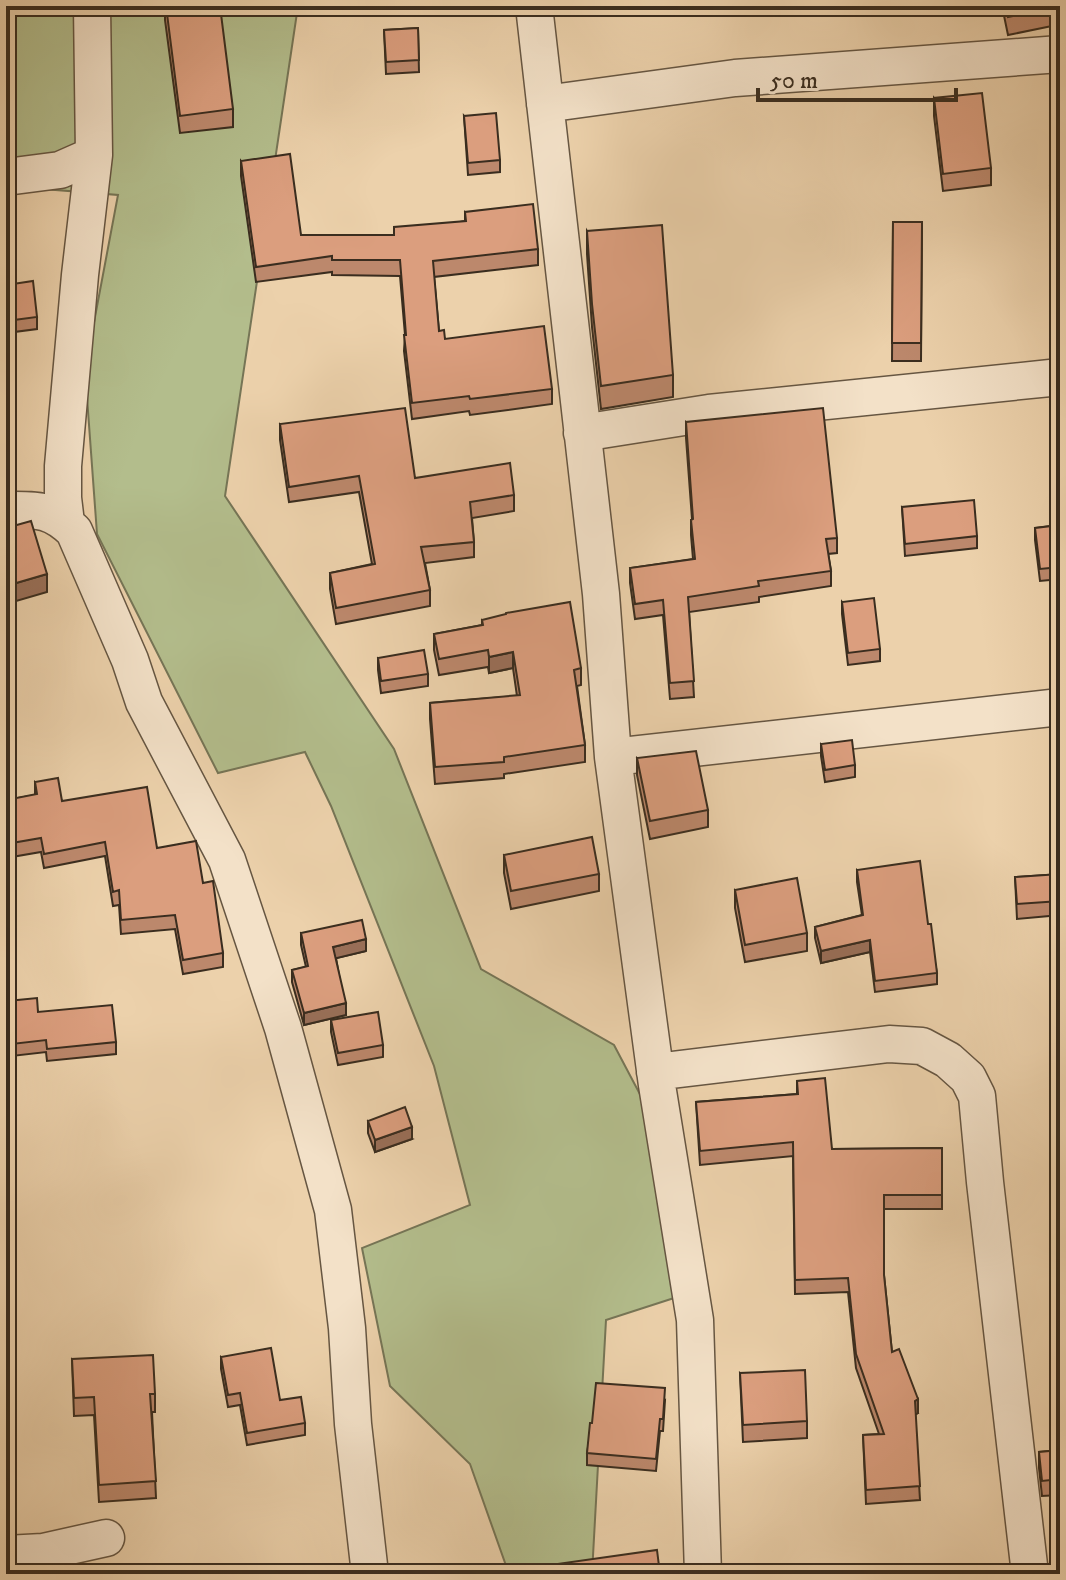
<svg xmlns="http://www.w3.org/2000/svg" width="1066" height="1580" viewBox="0 0 1066 1580" font-family="'IM FELL DW Pica',serif">
<style>
.green{fill:#b3bd8c;stroke:#767556;stroke-width:2}
.lines{fill:none;stroke-linecap:round;stroke-linejoin:round}
.minor-casing{stroke:#665642;stroke-width:39}
.minor{stroke:#f3e1c8;stroke-width:36}
.wall{fill:#bc886c;stroke:#3a2d1f;stroke-width:2}
.shaded-wall{fill:#996f58;stroke:#3a2d1f;stroke-width:2}
.building{fill:#db9e7e;stroke:#3a2d1f;stroke-width:2}
</style>
<rect width="100%" height="100%" fill="#ecd1ab"/>
<filter id="stains"><feTurbulence type="fractalNoise" baseFrequency=".0025" numOctaves="4"/><feColorMatrix values="0 0 0 0 .2 0 0 0 0 .09 0 0 0 0 .02 0 0 0 .5 -.17"/></filter>
<radialGradient id="worn" r=".72"><stop offset=".6" stop-color="#630" stop-opacity="0"/><stop offset="1" stop-color="#630" stop-opacity=".3"/></radialGradient>
<path class="green" d="M6 6H298L225 496 394 749 481 969 614 1045 681 1172 705 1288 606 1320 592 1574H509L470 1464 390 1386 362 1248 470 1205 434 1066 331 806 305 752 218 773 97 534 85 370 118 195 6 186Z"/>
<g class="lines">
<defs>
<path id="minor" d="M534 6 601 594 613 757 657 1085 695 1320 703 1574
M545 104 735 78 1060 54
M6 177 60 170 94 155
M582 433 709 413 1060 377
M6 510C37 510 50 508 74 531L130 660 144 702 227 860 283 1028 333 1210 347 1328 353 1424 370 1574
M66 523 63 498V466L80 275 94 155 92 6
M613 757 1060 707
M655 1072 889 1044 922 1046 948 1060 968 1078 977 1096 985 1182 1030 1574
M6 1554 43 1552 106 1538"/>
</defs>
<use href="#minor" class="minor-casing"/>
<use href="#minor" class="minor"/>
</g>
<path class="wall" d="M165 6 233 109V127L180 133 165 20Z
M1002 6H1057V25L1008 35Z
M418 28 419 72 386 74 384 30Z
M1060 72V203H1050V185Z
M934 98 991 168V185L943 191 934 116Z
M464 116 500 160V172L468 175Z
M241 161 301 235H394L465 221V212L538 249V265L434 277 439 331 445 339 552 389V404L470 415 469 411 412 419 404 351 405 335 400 276 332 275V272L256 282 241 176Z
M893 222H922L921 361H892Z
M587 231 673 375V397L601 409 592 327 587 254Z
M6 285 37 317V329L6 333Z
M686 422 837 538V553L828 554 831 571V586L759 597V602L689 612 694 697 670 699 663 615 635 619 630 583V568L693 559 691 535V520L692 519 686 438Z
M280 424 415 478 514 495V511L472 518 474 542V557L425 563 430 590V606L336 624 330 589V573L372 564 359 492 289 502 280 440Z
M902 507 977 536V548L905 556Z
M1060 525V579L1040 581 1035 540V528Z
M842 602 880 649V661L848 665 842 614Z
M482 620 581 668V685L577 686 585 745V762L504 774V778L435 784 430 719V703L517 696 513 668 489 673 488 667 439 675 434 650V634L482 625Z
M378 658 428 674V686L381 693 378 670Z
M821 744 855 765V777L825 782 821 756Z
M637 758 708 810V827L650 839 637 775Z
M35 782 62 801 157 848 203 883 223 953V967L183 974 175 929 121 934 119 905 113 906 105 856 44 868 41 852 6 858V800L35 795Z
M504 855 599 874V891L511 909 504 873Z
M857 870 928 924 937 973V984L875 992 870 952 821 963 815 938V927L862 915 857 882Z
M1060 874V915L1017 919 1015 877Z
M735 890 807 933V951L745 962 735 908Z
M301 933 366 951 336 958 346 1015 304 1025 292 982V970L306 967 301 945Z
M8 1001 116 1042V1054L47 1061 46 1052 12 1056 8 1013Z
M331 1020 383 1045V1057L338 1065 331 1032Z
M797 1081 832 1149 942 1148V1209H884V1275L892 1352 918 1413 915 1414 920 1500 866 1504 863 1435 879 1434 856 1368 848 1292 795 1294 793 1156 700 1165 696 1102 797 1094Z
M368 1121 412 1139 375 1152 368 1133Z
M1060 1345V1383L1053 1384 1052 1346Z
M221 1357 280 1400 305 1423V1435L247 1445 240 1405 228 1407 221 1369Z
M72 1359 155 1394V1412H152L156 1498 99 1502 94 1415 74 1416Z
M740 1373 807 1421V1438L743 1442Z
M665 1400 663 1431H660L656 1471 587 1465V1453L592 1423Z
M1060 1450V1495L1042 1496 1039 1468V1452Z"/>
<path class="shaded-wall" d="M47 574V592L6 604V586Z
M513 652V668L489 673V657Z
M366 939V951L333 959V947Z
M870 940V952L821 963V951Z
M346 1003V1015L304 1025V1013Z
M412 1127V1139L375 1152V1140Z
M918 1399V1413L915 1415V1401Z"/>
<path class="building" d="M166 6H220L233 109 180 116Z
M1006 6H1057V7L1008 17Z
M418 28 419 60 386 62 384 30Z
M1054 72H1060V186L1050 185Z
M982 93 991 168 943 174 934 98Z
M496 113 500 160 468 163 464 116Z
M290 154 301 235H394V227L466 221 465 212 533 204 538 249 433 261 439 331 444 330 445 339 544 326 552 389 470 399 469 396 412 403 404 335H406L400 260H332V256L256 267 241 161Z
M893 222H922L921 343H892Z
M662 225 673 375 601 386 592 304 587 231Z
M33 281 37 317 6 321V285Z
M405 408 415 478 510 463 514 495 470 502 474 542 421 547 430 590 336 608 330 573 375 564 359 476 289 487 280 424Z
M823 408 837 538 826 539 831 571 758 581 759 586 688 597 694 681 670 683 663 600 635 604 630 568 695 559 691 520 693 519 686 422Z
M974 500 977 536 905 544 902 507Z
M31 521 47 574 6 586V528Z
M1060 525V567L1040 569 1035 528Z
M874 598 880 649 848 653 842 602Z
M570 602 581 668 574 670 585 745 504 757V762L435 767 430 703 520 695 513 652 489 657 488 650 439 659 434 634 483 625 482 620 506 614V613Z
M424 650 428 674 381 681 378 658Z
M852 740 855 765 825 770 821 744Z
M696 751 708 810 650 821 637 758Z
M58 778 62 801 147 787 157 848 196 841 203 883 213 881 223 953 183 960 175 915 121 920 119 890 113 892 105 842 44 854 41 838 6 844V800L37 794 35 782Z
M592 837 599 874 511 891 504 855Z
M920 861 928 924H931L937 973 875 981 870 940 821 951 815 927 863 915 857 870Z
M1060 874V901L1017 904 1015 877Z
M797 878 807 933 745 945 735 890Z
M362 920 366 939 333 947 346 1003 304 1013 292 970 308 966 301 933Z
M37 998 38 1012 112 1005 116 1042 47 1049 46 1040 12 1044 8 1001Z
M378 1012 383 1045 338 1053 331 1020Z
M825 1078 832 1149 942 1148V1195H884V1275L892 1352 899 1349 918 1399 915 1401 920 1486 866 1490 863 1435 884 1434 856 1354 848 1278 795 1280 793 1142 700 1151 696 1102 798 1094 797 1081Z
M405 1107 412 1127 375 1140 368 1121Z
M1060 1345V1371L1053 1372 1052 1346Z
M271 1348 280 1400 301 1397 305 1423 247 1433 240 1393 228 1395 221 1357Z
M153 1355 155 1394H150L156 1481 99 1485 94 1397 74 1398 72 1359Z
M805 1370 807 1421 743 1425 740 1373Z
M596 1383 665 1388 663 1419H660L656 1459 587 1453 590 1423H592Z
M1060 1450V1479L1042 1481 1039 1452Z
M657 1550 660 1574H551L550 1565Z"/>
<rect width="1066" height="1580" fill="none" stroke="#ecd1ab" stroke-width="32"/>
<rect x="8" y="8" width="1050" height="1564" fill="none" stroke="#3a2d1f" stroke-width="4"/>
<rect x="16" y="16" width="1034" height="1548" fill="none" stroke="#3a2d1f" stroke-width="2"/>
<path d="M758 88v12h198v-12" fill="none" stroke="#3a2d1f" stroke-width="4"/>
<text x="770" y="88" font-size="24" fill="#3a2d1f" stroke="#f3e1c8" stroke-width="6" paint-order="stroke">50 m</text>
<rect width="100%" height="100%" filter="url(#stains)"/>
<rect width="100%" height="100%" fill="url(#worn)"/>
</svg>
